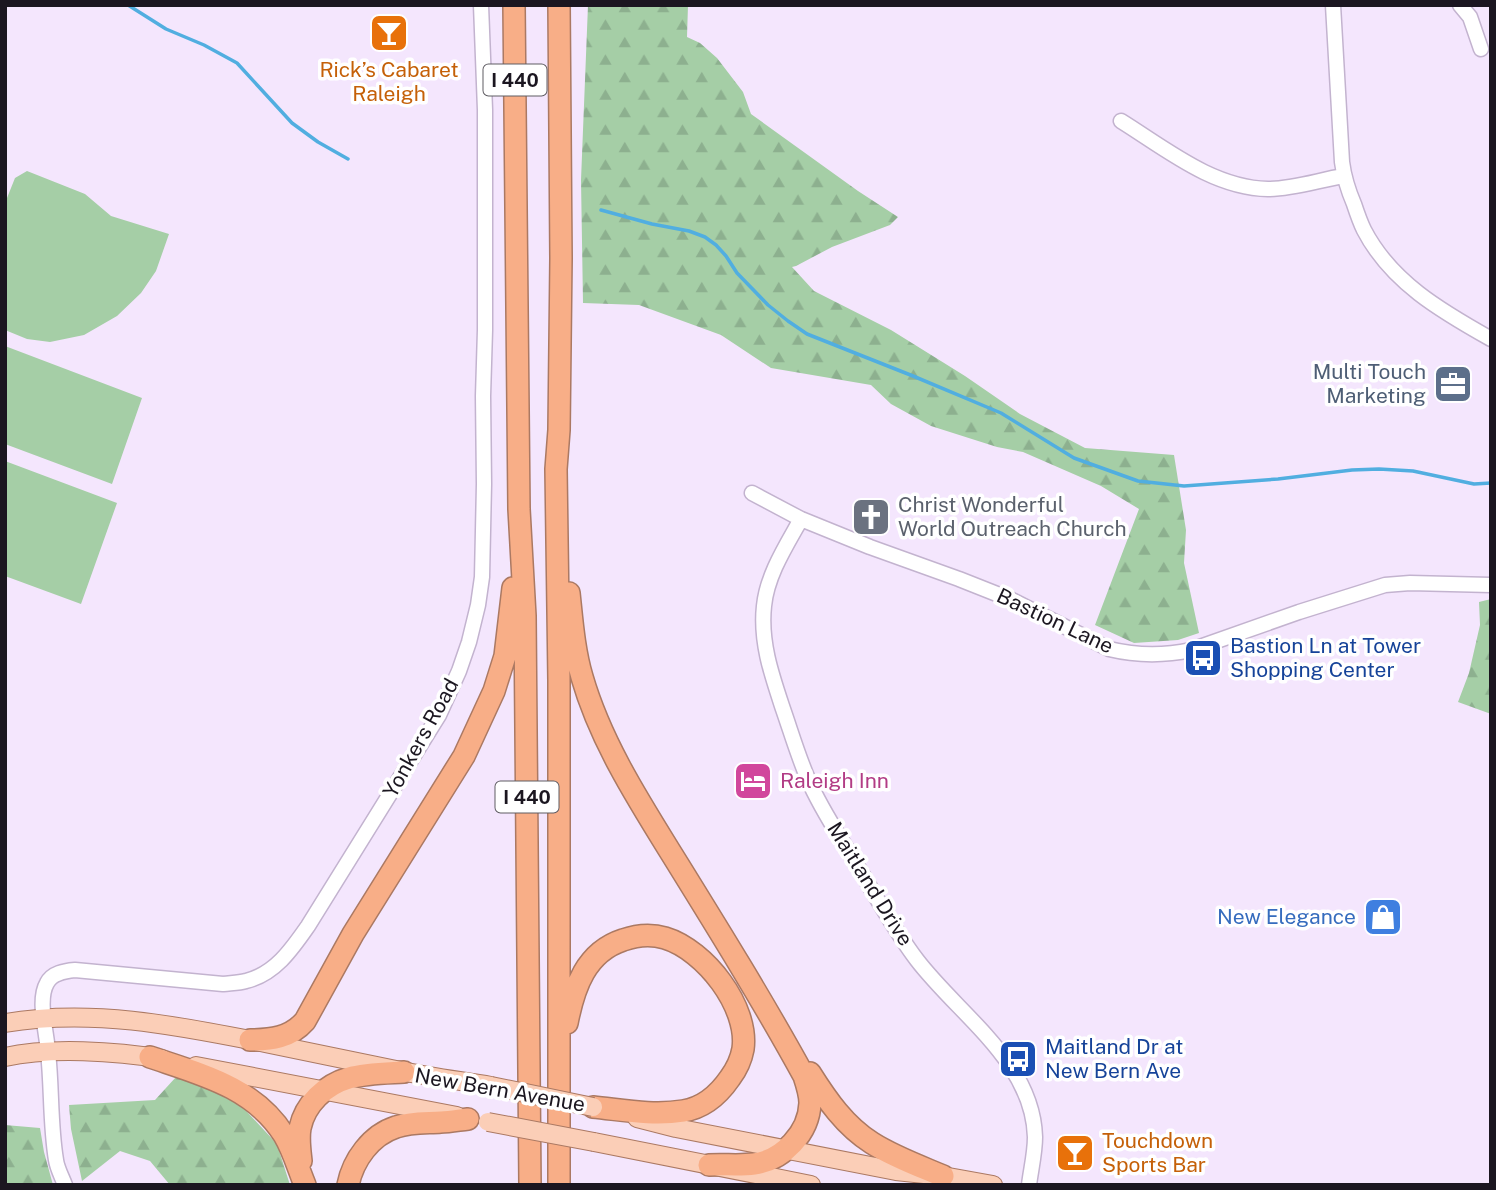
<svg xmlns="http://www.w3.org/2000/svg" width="1496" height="1190" viewBox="0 0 1496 1190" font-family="'Public Sans',sans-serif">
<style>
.forest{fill:url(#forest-firs)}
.pitch{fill:#a5cea6}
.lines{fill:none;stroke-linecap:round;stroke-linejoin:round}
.stream{stroke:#51aee0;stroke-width:3.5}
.minor-casing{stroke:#c3b3cf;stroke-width:17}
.major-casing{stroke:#ab7963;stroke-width:20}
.highway-casing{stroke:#ab7963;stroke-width:24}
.minor{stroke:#fff;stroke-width:14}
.major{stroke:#fbceb7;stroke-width:18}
.highway{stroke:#f8ae87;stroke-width:21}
.major-bridge-casing{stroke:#ab7963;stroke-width:20;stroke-linecap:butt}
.major-bridge{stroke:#fbceb7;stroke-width:18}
.labels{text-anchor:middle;stroke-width:7;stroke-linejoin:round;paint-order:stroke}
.shield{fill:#fff;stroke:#5f5c63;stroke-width:2}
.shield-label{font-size:19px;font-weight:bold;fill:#1b1620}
.food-label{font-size:21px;fill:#c56008;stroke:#fff}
.service-label{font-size:21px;fill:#4e5e75;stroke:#fff;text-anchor:end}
.worship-label{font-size:21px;fill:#5b616d;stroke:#fff;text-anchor:start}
.street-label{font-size:21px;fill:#1b1620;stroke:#fff}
.transit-label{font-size:21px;fill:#164399;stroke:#fff;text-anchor:start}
.hotel-label{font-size:21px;fill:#b23c85;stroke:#fff;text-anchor:start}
.shop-label{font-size:21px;fill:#366cbe;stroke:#fff;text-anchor:end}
</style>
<defs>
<pattern id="forest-firs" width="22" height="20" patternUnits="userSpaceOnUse" patternTransform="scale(1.75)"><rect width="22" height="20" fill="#a5cea6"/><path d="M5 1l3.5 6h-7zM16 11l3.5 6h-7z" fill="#8db08f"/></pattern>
</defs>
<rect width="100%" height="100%" fill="#f4e6fd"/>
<path class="forest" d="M588 5H688L687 37 700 43 717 58 743 92 751 114 858 191 898 217 890 225 832 247 796 266 792 267 814 291 891 330 965 376 1020 414 1085 448 1174 455 1186 530 1184 563 1199 633 1178 640 1134 643 1095 625 1139 509 1101 486 1023 452 997 447 931 426 891 404 871 385 771 368 721 335 639 305 583 303 581 180Z
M1491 599V714L1458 702 1469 673 1480 625 1479 602Z
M176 1077 236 1100 277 1144 290 1185H170L150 1161 120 1151 82 1181 71 1129 69 1105 155 1100Z
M5 1125 40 1128 44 1152 53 1185H5Z"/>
<path class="pitch" d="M27 171 85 194 111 216 169 234 156 271 141 293 117 316 84 335 50 342 27 339 5 330V203L15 178Z
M5 346 142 398 112 484 5 444Z
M5 461 117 503 81 604 5 576Z"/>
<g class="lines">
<path class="stream" d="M128 5 166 29 204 45 237 63 292 123 318 142 348 159
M601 210 652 224 689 231 705 237 716 245 726 256 737 273 768 305 788 321 807 334 913 376 1001 413 1074 458 1138 481 1184 486 1278 479 1352 470 1379 469 1413 471 1474 484 1491 483"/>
<defs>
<path id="minor" d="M1333 5 1342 162C1344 177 1348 190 1354 204 1357 213 1360 222 1364 230 1391 282 1441 311 1491 339
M1460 5 1470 17 1481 49
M1121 121C1166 149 1213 188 1268 189 1293 189 1319 180 1344 176
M752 493 801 519 870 547 959 579 1012 600 1109 649C1138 656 1163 656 1191 650L1299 612 1385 585 1410 583 1491 585
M801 519C786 546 767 575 764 606 760 642 772 676 783 709 791 732 798 756 808 779 821 810 841 838 858 867 877 898 895 931 917 960 959 1015 1033 1062 1035 1137 1035 1153 1031 1169 1029 1185
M65 1185C62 1177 57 1168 56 1160 50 1124 52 1088 48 1052 47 1033 37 1000 47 983 52 973 64 971 75 970L223 984C231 983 239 983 246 981 275 974 292 949 308 926L439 715 459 671 469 642 478 605 482 577 484 484 483 396 485 330V110L481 5"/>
<path id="major" d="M5 1023C93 1008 179 1026 265 1043 310 1052 356 1062 401 1071 431 1077 461 1081 491 1086
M5 1057C50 1047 116 1051 162 1059
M196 1066 457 1116
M637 1118 676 1128 896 1171 943 1176 993 1185
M594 1142 811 1185"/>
<path id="highway" d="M514 5 519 509 525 616 530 1185
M559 5 561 258 559 430 556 469 559 680V1185
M569 593C572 621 574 650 582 677 601 743 640 803 676 861 720 932 764 1003 804 1076 807 1085 810 1094 810 1103 809 1133 783 1160 754 1164 739 1166 724 1164 709 1165
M567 1023C574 987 586 952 623 940 637 935 652 934 665 938 705 950 749 1007 743 1049 741 1060 736 1070 730 1078 719 1094 703 1108 683 1111 653 1116 623 1110 593 1107
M250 1040C271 1040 290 1038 305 1021L353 934 464 756 494 691 505 656 513 588
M150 1057C200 1074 254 1087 284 1135 293 1150 298 1168 305 1185
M810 1073C827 1100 845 1126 872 1143 894 1157 919 1166 943 1176
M301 1161C300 1151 298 1139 300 1128 305 1104 325 1085 349 1078 366 1073 386 1073 404 1072
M348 1185C353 1160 371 1135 396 1127 410 1122 426 1123 441 1122 450 1122 459 1120 468 1119"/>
</defs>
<use href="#minor" class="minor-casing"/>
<use href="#major" class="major-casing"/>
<use href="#highway" class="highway-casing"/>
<use href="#minor" class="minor"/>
<use href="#major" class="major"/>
<use href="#highway" class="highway"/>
<defs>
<path id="major-bridge" d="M491 1086 593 1107
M488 1122 594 1142"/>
</defs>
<use href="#major-bridge" class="major-bridge-casing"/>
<use href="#major-bridge" class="major-bridge"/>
</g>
<defs>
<symbol id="bar-square" viewBox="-11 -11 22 22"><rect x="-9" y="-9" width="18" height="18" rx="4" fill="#e8710a" stroke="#fff"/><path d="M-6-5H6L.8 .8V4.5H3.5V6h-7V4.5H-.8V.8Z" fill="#fff"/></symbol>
<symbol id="office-square" viewBox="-11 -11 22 22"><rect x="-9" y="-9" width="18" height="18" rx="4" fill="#5c6f8a" stroke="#fff"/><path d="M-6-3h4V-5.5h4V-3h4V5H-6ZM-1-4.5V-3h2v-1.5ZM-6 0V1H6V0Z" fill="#fff"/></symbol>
<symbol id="church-square" viewBox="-11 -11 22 22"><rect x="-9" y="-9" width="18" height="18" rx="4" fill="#6b7280" stroke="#fff"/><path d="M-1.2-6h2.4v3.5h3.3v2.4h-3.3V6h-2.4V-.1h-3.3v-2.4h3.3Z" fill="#fff"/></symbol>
<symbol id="bus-square" viewBox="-11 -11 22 22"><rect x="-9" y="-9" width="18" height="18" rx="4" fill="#1a4fb4" stroke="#fff"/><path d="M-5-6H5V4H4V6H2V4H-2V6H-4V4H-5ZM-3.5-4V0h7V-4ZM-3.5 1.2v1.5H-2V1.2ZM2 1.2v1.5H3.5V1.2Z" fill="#fff"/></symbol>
<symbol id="hotel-square" viewBox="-11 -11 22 22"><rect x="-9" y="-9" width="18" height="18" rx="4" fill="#d1479c" stroke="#fff"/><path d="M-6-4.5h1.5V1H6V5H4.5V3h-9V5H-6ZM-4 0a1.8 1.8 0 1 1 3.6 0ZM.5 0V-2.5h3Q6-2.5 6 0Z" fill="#fff"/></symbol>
<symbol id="shop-square" viewBox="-11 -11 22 22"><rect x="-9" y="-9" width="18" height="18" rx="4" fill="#3f7fe0" stroke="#fff"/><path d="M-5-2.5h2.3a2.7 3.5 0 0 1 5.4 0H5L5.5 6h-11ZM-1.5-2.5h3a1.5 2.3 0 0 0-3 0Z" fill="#fff"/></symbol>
</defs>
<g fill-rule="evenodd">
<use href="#bar-square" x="367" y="11" width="44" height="44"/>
<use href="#office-square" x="1431" y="362" width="44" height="44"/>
<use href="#church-square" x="849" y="495" width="44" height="44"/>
<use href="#bus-square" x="1181" y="636" width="44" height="44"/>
<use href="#hotel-square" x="731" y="759" width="44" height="44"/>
<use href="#shop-square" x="1361" y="895" width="44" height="44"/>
<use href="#bus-square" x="996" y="1037" width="44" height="44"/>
<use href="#bar-square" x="1053" y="1131" width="44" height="44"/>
</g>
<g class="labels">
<g class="shield">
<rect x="483.5" y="64.5" width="63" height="31" rx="5"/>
<rect x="495.5" y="781.5" width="63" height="31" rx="5"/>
</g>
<g class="shield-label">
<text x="515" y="87">I 440</text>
<text x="527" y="804">I 440</text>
</g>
<g class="food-label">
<text x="389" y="77">Rick’s Cabaret<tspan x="389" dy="24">Raleigh</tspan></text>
<text x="1102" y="1148" text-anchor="start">Touchdown<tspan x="1102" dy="24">Sports Bar</tspan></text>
</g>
<g class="service-label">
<text x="1426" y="379">Multi Touch<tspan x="1426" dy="24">Marketing</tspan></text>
</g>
<g class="worship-label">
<text x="898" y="512">Christ Wonderful<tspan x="898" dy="24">World Outreach Church</tspan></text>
</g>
<g class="street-label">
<text transform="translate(1055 621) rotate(25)" y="7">Bastion Lane</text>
<text transform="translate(421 738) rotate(-61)" y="7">Yonkers Road</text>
<text transform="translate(870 884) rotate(58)" y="7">Maitland Drive</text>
<text transform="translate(500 1090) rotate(10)" y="7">New Bern Avenue</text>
</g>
<g class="transit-label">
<text x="1230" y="653">Bastion Ln at Tower<tspan x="1230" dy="24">Shopping Center</tspan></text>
<text x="1045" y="1054">Maitland Dr at<tspan x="1045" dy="24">New Bern Ave</tspan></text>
</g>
<g class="hotel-label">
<text x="780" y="788">Raleigh Inn</text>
</g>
<g class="shop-label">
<text x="1356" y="924">New Elegance</text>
</g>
</g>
<rect width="1496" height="1190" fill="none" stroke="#1b1620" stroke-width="14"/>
</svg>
